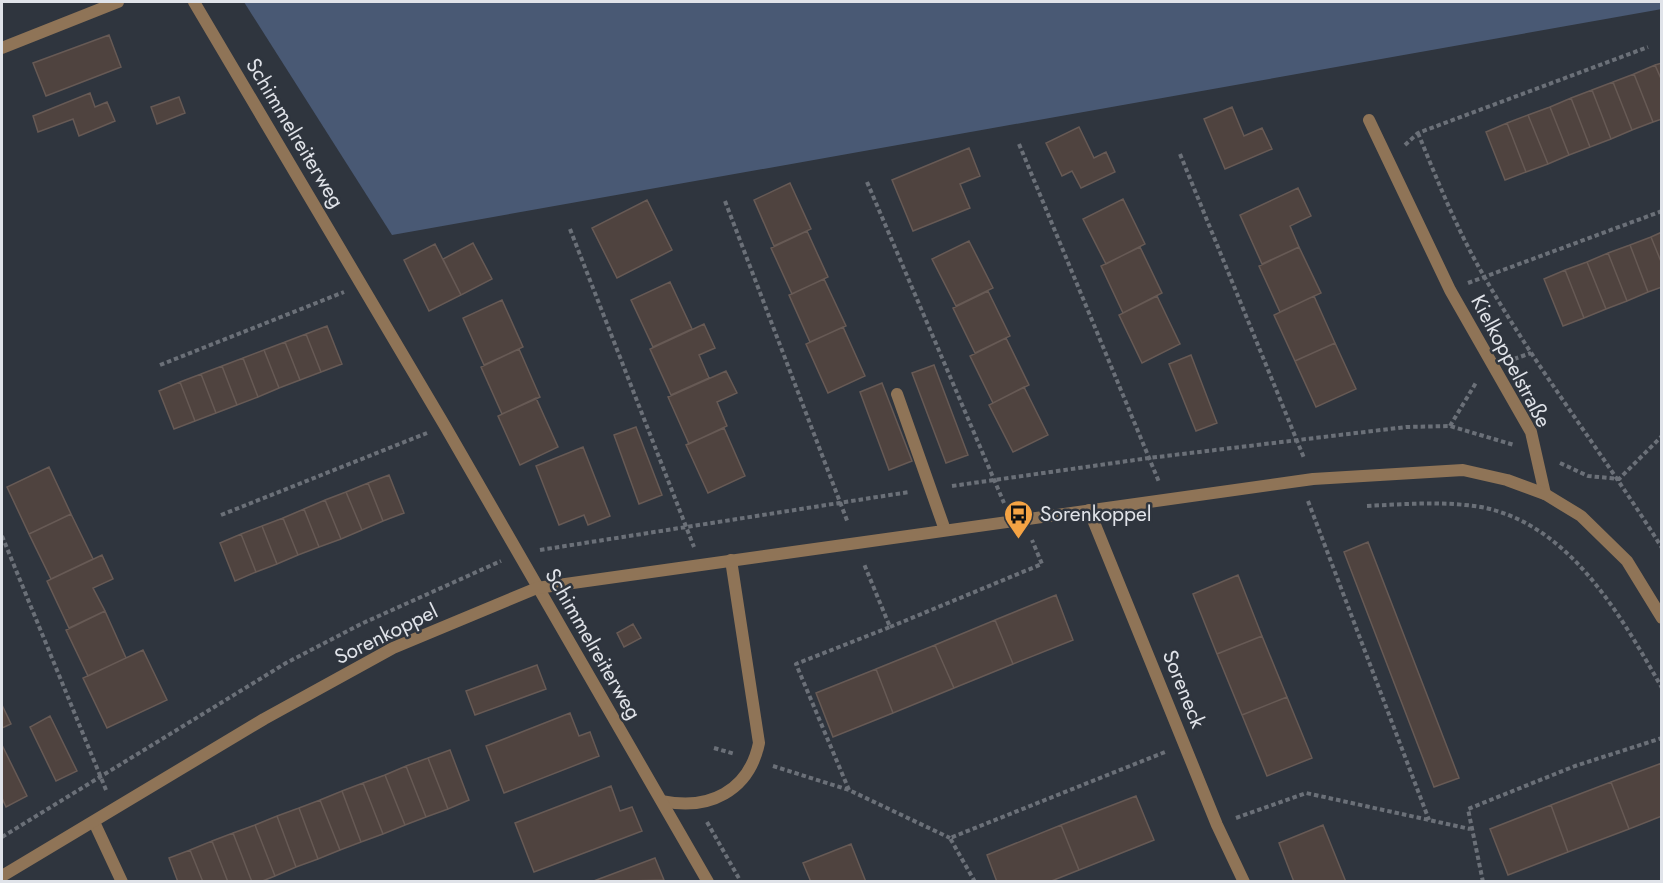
<svg xmlns="http://www.w3.org/2000/svg" width="1663" height="883" viewBox="0 0 1663 883" font-family="Jost,sans-serif">
<style>
.green{fill:#495974}
.building{fill:#4f433f;stroke:#675a55;stroke-width:1.5}
.lines{fill:none;stroke-linecap:round;stroke-linejoin:round}
.path{stroke:#6b7078;stroke-width:4;stroke-dasharray:4.5 3;stroke-linecap:butt}
.service{stroke:#8f7457;stroke-width:12}
.minor{stroke:#8f7457;stroke-width:12}
.tertiary{stroke:#8f7457;stroke-width:12}
.labels{text-anchor:middle;stroke-width:5;stroke-linejoin:round;paint-order:stroke}
.street-label{font-size:21px;fill:#e0e3e9;stroke:#2f353e}
.poi-label{font-size:21px;fill:#e0e3e9;stroke:#2f353e;text-anchor:start}
</style>
<rect width="100%" height="100%" fill="#2f353e"/>
<path class="green" d="M244 2H1661L1662 9 392 235Z"/>
<path class="building" d="M109 35 121 67 46 96 33 63Z
M1662 63V81L1655 65Z
M1655 65 1662 81V119L1653 122 1634 74Z
M1634 74 1653 122 1632 130 1613 82Z
M1613 82 1632 130 1611 139 1592 90Z
M1592 90 1611 139 1590 147 1571 98Z
M90 93 95 107 107 102 115 121 79 136 73 119 38 132 33 116Z
M179 97 185 113 157 124 151 107Z
M1571 98 1590 147 1569 155 1550 107Z
M1232 107 1244 136 1262 128 1272 149 1225 169 1204 119Z
M1550 107 1569 155 1548 164 1528 115Z
M1528 115 1548 164 1526 172 1507 123Z
M1507 123 1526 172 1505 180 1486 132Z
M1079 127 1094 158 1106 152 1115 172 1081 188 1072 171 1062 176 1046 143Z
M969 148 980 176 960 184 970 208 913 231 892 180Z
M790 183 811 229 774 246 754 200Z
M1298 188 1311 216 1290 226 1299 247 1262 264 1240 215Z
M1123 199 1145 244 1106 264 1083 219Z
M647 200 672 250 617 278 592 228Z
M807 231 828 277 792 294 771 248Z
M1662 232V264L1651 237Z
M1651 237 1662 264V287L1648 292 1630 245Z
M969 241 993 288 956 306 932 259Z
M473 243 492 279 461 295 443 259Z
M435 244 461 295 429 311 404 260Z
M1630 245 1648 292 1627 301 1608 253Z
M1140 247 1162 293 1123 313 1101 266Z
M1299 247 1321 293 1280 312 1259 266Z
M1608 253 1627 301 1606 309 1587 262Z
M1587 262 1606 309 1584 318 1565 270Z
M1565 270 1584 318 1563 326 1544 279Z
M824 279 846 326 810 342 789 295Z
M670 282 692 329 653 347 631 300Z
M988 291 1010 336 975 353 953 308Z
M1157 296 1180 344 1142 363 1119 315Z
M1314 296 1335 343 1295 361 1274 315Z
M502 300 523 347 484 365 463 318Z
M704 324 715 348 699 355 709 378 671 395 650 349Z
M327 326 342 364 321 372 306 334Z
M843 327 865 376 828 393 806 344Z
M306 334 321 372 300 380 285 342Z
M1006 338 1029 385 993 403 970 356Z
M285 342 300 380 279 388 264 350Z
M1335 343 1356 389 1316 407 1295 361Z
M519 349 540 397 502 414 481 367Z
M264 350 279 388 258 397 243 358Z
M1191 355 1217 423 1196 431 1169 364Z
M243 358 258 397 237 405 222 366Z
M934 365 968 455 946 463 912 373Z
M222 366 237 405 216 413 201 374Z
M726 371 737 393 717 402 727 426 689 444 668 397Z
M201 374 216 413 195 421 180 382Z
M180 382 195 421 174 429 159 391Z
M882 383 912 461 889 470 860 392Z
M1024 387 1048 435 1013 452 989 405Z
M536 398 558 447 520 465 498 416Z
M636 427 662 495 639 504 614 435Z
M724 428 745 476 708 493 686 445Z
M583 447 610 516 588 525 584 515 559 525 536 466Z
M49 467 71 514 29 534 7 487Z
M389 475 404 513 383 521 368 483Z
M368 483 383 521 362 530 346 492Z
M346 492 362 530 341 539 325 500Z
M325 500 341 539 319 547 304 509Z
M304 509 319 547 298 555 283 518Z
M71 514 93 559 51 579 29 534Z
M283 518 298 555 277 564 262 526Z
M262 526 277 564 256 572 241 534Z
M241 534 256 572 235 581 220 543Z
M1368 542 1459 778 1434 787 1344 552Z
M102 555 113 579 93 588 105 611 69 628 47 581Z
M1238 575 1262 636 1217 654 1193 594Z
M1056 595 1073 640 1013 664 995 620Z
M105 611 126 658 88 676 66 630Z
M995 620 1013 664 954 688 935 645Z
M633 624 641 638 624 647 617 633Z
M1262 636 1287 697 1242 715 1217 654Z
M935 645 954 688 893 713 876 669Z
M143 650 167 700 107 728 83 678Z
M537 665 546 689 475 715 466 691Z
M876 669 893 713 833 737 816 693Z
M1287 697 1312 758 1267 776 1242 715Z
M2 705 11 724 2 728Z
M570 713 579 736 590 732 599 756 504 793 486 746Z
M50 716 77 771 56 781 30 727Z
M2 745 27 796 6 807 2 798Z
M450 750 469 800 448 809 428 758Z
M428 758 448 809 426 817 406 766Z
M1662 763V816L1629 829 1611 782Z
M406 766 426 817 405 825 385 775Z
M385 775 405 825 383 834 363 783Z
M1611 782 1629 829 1568 852 1551 805Z
M363 783 383 834 361 842 342 791Z
M611 786 620 811 632 807 642 831 534 872 515 823Z
M342 791 361 842 340 850 320 800Z
M1136 796 1154 840 1079 870 1061 825Z
M320 800 340 850 318 859 299 808Z
M1551 805 1568 852 1508 875 1490 829Z
M299 808 318 859 296 867 277 816Z
M277 816 296 867 275 876 255 825Z
M255 825 275 876 260 882H252L233 833Z
M1061 825 1079 870 1049 882H997L987 855Z
M1323 825 1346 882H1294L1279 843Z
M233 833 252 882H228L212 841Z
M212 841 228 882H203L190 850Z
M851 844 866 882H811L803 863Z
M190 850 203 882H178L169 858Z
M655 858 664 880 591 882Z"/>
<g class="lines">
<path class="path" d="M1418 133C1438 182 1458 232 1485 278 1538 371 1605 456 1662 548
M1019 144 1159 482
M1405 145 1418 133 1648 47
M1180 154 1304 458
M867 182 1004 503
M725 201 848 523
M570 229 694 547
M1468 283 1662 211
M1514 359 1531 353
M160 365 344 292
M1450 426 1477 381
M1560 463 1588 476 1619 479 1662 436
M952 486 1149 458 1406 427 1450 426 1514 445
M1308 501 1429 820
M1367 506C1405 504 1444 501 1481 507 1570 524 1621 616 1662 688
M221 515 427 433
M2 536 106 790
M540 550 909 492
M890 627 1042 564 1032 540
M714 748 735 754
M773 766 849 790 950 838
M849 790 796 664 890 627 864 564
M1236 818 1306 793 1470 829
M707 822 741 882
M2 837 286 663 361 624 501 561
M975 882 950 838 1165 752
M1483 882 1468 809 1575 766 1662 738"/>
<path class="service" d="M2 48 118 2
M897 394 945 530
M662 801C709 811 749 791 759 743L731 560"/>
<path class="minor" d="M194 2 445 426 708 882
M1369 120 1450 290 1531 432 1545 494
M1089 510 1217 825 1244 882
M94 822 122 882"/>
<path class="tertiary" d="M2 876 264 719 393 648 537 588 1313 479 1463 470 1507 480 1545 494 1581 516 1627 561 1662 618"/>
</g>
<defs>
<symbol id="bus-pin" viewBox="-11 -11 22 30"><path d="M0 17L-7.5 6A9.5 9.5 0 1 1 7.5 6Z" fill="#f4a344" stroke="#2f353e"/><path d="M-5-6H5V4H4V6H2V4H-2V6H-4V4H-5ZM-3.5-4V0h7V-4ZM-3.5 1.2v1.5H-2V1.2ZM2 1.2v1.5H3.5V1.2Z" fill="#111"/></symbol>
</defs>
<g fill-rule="evenodd">
<use href="#bus-pin" x="1002" y="498" width="33" height="45"/>
</g>
<g class="labels">
<g class="street-label">
<text transform="translate(295 133) rotate(59)" y="7">Schimmelreiterweg</text>
<text transform="translate(1511 361) rotate(62)" y="7">Kielkoppelstraße</text>
<text transform="translate(386 634) rotate(-26)" y="7">Sorenkoppel</text>
<text transform="translate(593 644) rotate(60)" y="7">Schimmelreiterweg</text>
<text transform="translate(1184 689) rotate(68)" y="7">Soreneck</text>
</g>
<g class="poi-label">
<text x="1040" y="521">Sorenkoppel</text>
</g>
</g>
<rect width="1663" height="883" fill="none" stroke="#e0e3e9" stroke-width="6"/>
</svg>
